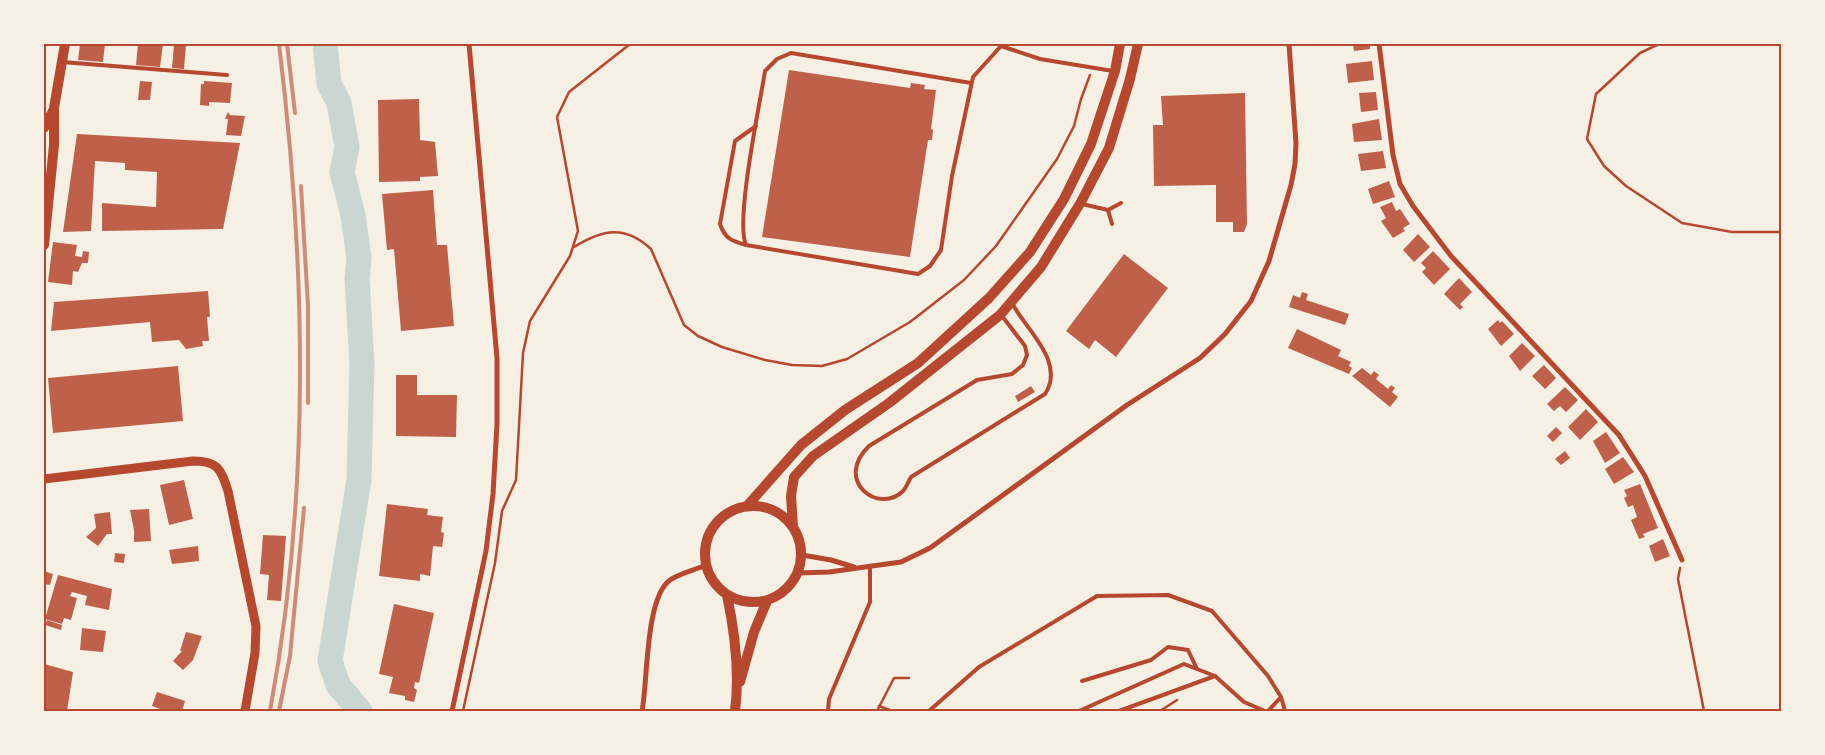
<svg xmlns="http://www.w3.org/2000/svg" width="1825" height="755" viewBox="0 0 1825 755" font-family="Signika,sans-serif">
<style>
.lines{fill:none;stroke-linecap:round;stroke-linejoin:round}
.river{stroke:#c9d6d2;stroke-width:25}
.building{fill:#bf614a}
.path{stroke:#b5482f;stroke-width:2.5}
.service{stroke:#b5482f;stroke-width:4}
.minor{stroke:#b5482f;stroke-width:5}
.tertiary{stroke:#b5482f;stroke-width:9}
.secondary{stroke:#b5482f;stroke-width:10}
.rail{stroke:#cf8b77;stroke-width:4}
.neatline{fill:none;stroke:#b5482f;stroke-width:2}
</style>
<rect width="100%" height="100%" fill="#f6efe4"/>
<g class="lines">
<path class="river" d="M325 44 329 84 339 103 347 147 342 172 353 215 359 258 357 279 362 363 359 479 330 661 338 685 360 711"/>
</g>
<path class="building" d="M80 44H105L103 62 78 60Z
M138 44H163L160 67 136 65Z
M174 44H186L184 69 172 68Z
M1353 44H1370V49L1354 51Z
M1372 61 1374 80 1348 83 1346 64Z
M789 70 910 88 911 83 925 85 924 89 936 90 931 129 933 130 932 140H928L910 257 762 237Z
M140 81 152 82 150 100H138Z
M204 81 232 83 230 103 209 102V106L200 105 201 84H204Z
M1376 92 1378 110 1361 112 1359 93Z
M1245 93 1247 224 1244 232H1233V222H1216V185L1154 186 1153 125H1163L1161 96Z
M419 99 420 140 435 142 438 176 420 177V181L379 182 378 100Z
M228 112 230 115 245 116 241 136 226 135 228 119H225Z
M1379 119 1382 140 1354 142 1352 124Z
M77 134 240 143 223 229 102 231V203L156 207 157 172 125 170V163L95 161 91 231 63 232Z
M1383 151 1386 168 1361 171 1358 154Z
M1389 181 1395 197 1373 204 1368 189Z
M433 190 437 245H447L454 326 401 331 394 249 387 250 382 194Z
M1392 202 1396 211 1400 209 1410 224 1403 228 1405 231 1393 238 1381 221 1386 218 1380 207Z
M1418 234 1430 247 1414 262 1403 250Z
M53 242 77 245 75 256 82 257 83 251 89 252 88 263H82L78 272 73 271 72 285 48 282Z
M1433 251 1450 269 1434 285 1422 272 1426 268 1421 263Z
M1124 254 1168 288 1116 357 1095 340 1089 349 1066 331Z
M1459 278 1472 292 1460 304 1463 307 1460 310 1444 294Z
M208 291 210 317H207L209 341H202L203 346 186 349 179 340 152 342 150 322 51 331 54 302Z
M1302 292 1308 294 1306 300 1349 314 1345 325 1289 307 1293 295 1300 298Z
M1498 320 1500 323 1502 321 1514 334 1501 346 1488 329Z
M1297 329 1341 350 1338 356 1351 362 1349 366 1352 368 1349 374 1288 348Z
M1522 343 1535 356 1520 371 1509 356Z
M1544 365 1556 378 1545 389 1532 376Z
M178 366 183 421 53 433 48 378Z
M1362 368 1371 375 1374 371 1379 375 1376 379 1388 389 1391 385 1395 388 1392 392 1398 397 1390 407 1352 376Z
M396 375H417V395H457L456 437 396 436Z
M1031 386 1035 392 1018 402 1015 396Z
M1565 387 1578 400 1566 412 1560 406 1554 411 1547 404Z
M1586 409 1598 422 1580 440 1568 427Z
M1556 427 1562 433 1553 442 1547 436Z
M1606 432 1620 453 1605 463 1593 441Z
M1565 451 1570 458 1561 465 1555 459Z
M1623 457 1634 472 1614 484 1605 469Z
M184 480 193 519 169 525 160 485Z
M1640 484 1658 528 1643 534 1645 537 1639 539 1631 520 1637 517 1633 505 1628 507 1624 498 1627 496 1624 490Z
M387 504 428 509 427 515 443 517 441 532 444 533 442 547 433 546 430 576 420 574V581L379 576Z
M149 509 151 541 134 542V530L130 510Z
M110 512 112 534H107L98 546 86 537 96 528 94 514Z
M263 535 286 536 281 601 267 600 269 575 260 574Z
M1663 539 1670 556 1655 562 1649 546Z
M198 546 199 561 172 564 169 550Z
M115 553 125 554 124 563 114 562Z
M44 571 53 574 50 585 44 584Z
M58 575 112 589 109 610 85 605 87 596 72 592 70 596 77 598 71 620 64 618 62 624 45 619Z
M394 604 434 613 419 683 415 682 414 688 417 690 414 702 405 700V696L389 693 393 677 379 674Z
M47 620 62 625 61 630 45 625Z
M82 628 106 631 103 652 80 650Z
M186 632 202 636 193 660 183 670 173 661 182 651H180Z
M44 664 73 672 67 711H44L46 677 44 676Z
M157 692 185 701 182 711H166L152 706Z"/>
<g class="lines">
<path class="path" d="M1659 44 1640 53 1596 94 1587 139 1604 166 1626 186 1682 223 1732 232H1781
M574 247C603 229 625 225 651 249L684 325 698 336 722 347 765 360 792 365 822 366 847 359 910 322 964 280 996 246 1057 159 1074 126 1081 99 1090 75
M1680 568 1678 579 1704 711
M879 706 892 711
M463 711 495 563 502 511 516 480 523 353 530 321 570 256 578 231 557 117 569 92 630 44
M877 711 894 678H909
M1160 711 1177 700"/>
<path class="service" d="M62 62 227 75
M971 83 791 53 777 59 765 71C760 104 735 220 746 245L918 274 930 266 941 250 952 176 973 77 1001 46 1040 59 1113 71
M1082 204 1108 210 1121 203
M1108 210 1112 224
M746 245C732 241 725 239 720 224L735 141 756 126
M1002 316 1025 346 1027 355 1023 365 1012 374 977 380 869 446C833 481 879 515 903 491 906 488 908 482 911 477L1045 394C1066 362 1026 330 1012 303
M1082 681 1151 660 1168 647 1188 650 1197 669
M828 711 829 699 870 602V567
M929 711 979 667 1097 596 1168 595 1212 611 1268 676 1281 697 1285 711
M1079 711 1184 664 1215 676 1244 702 1265 711
M1119 711 1215 676
M1268 711 1281 697"/>
<path class="minor" d="M1379 44 1393 155 1400 184 1413 206 1451 256 1619 435 1645 476 1682 560
M802 555 831 560 854 567
M798 573 829 572 901 562 930 548 1127 405 1200 358 1225 334 1251 301 1269 261 1291 185 1295 164 1296 143 1289 44
M452 711 486 551 493 494 497 424V358L469 44
M642 711C648 681 645 598 670 580 680 573 695 570 706 565"/>
<path class="tertiary" d="M44 479 193 461C218 461 221 469 228 491L256 626 255 653 245 711"/>
<path class="secondary" d="M44 128 54 109
M44 245 54 145V108L65 44
M747 506 801 445 845 410 918 363 989 298 1030 252 1064 199 1091 144 1115 71 1120 44
M705 554a48 48 0 1 1 96 0a48 48 0 1 1-96 0Z
M793 527 791 496 794 477 813 456 889 403 1000 315 1041 267 1081 202 1109 148 1130 79 1138 44
M727 595C735 633 740 672 735 711
M740 682 754 632 767 601"/>
<path class="rail" d="M287 44 295 113
M301 186 308 306V403
M270 711C311 491 306 265 279 44
M279 711 290 656 304 508"/>
</g>
<rect width="1825" height="755" fill="none" stroke="#f6efe4" stroke-width="90"/>
<rect x="45" y="45" width="1735" height="665" class="neatline"/>
</svg>
